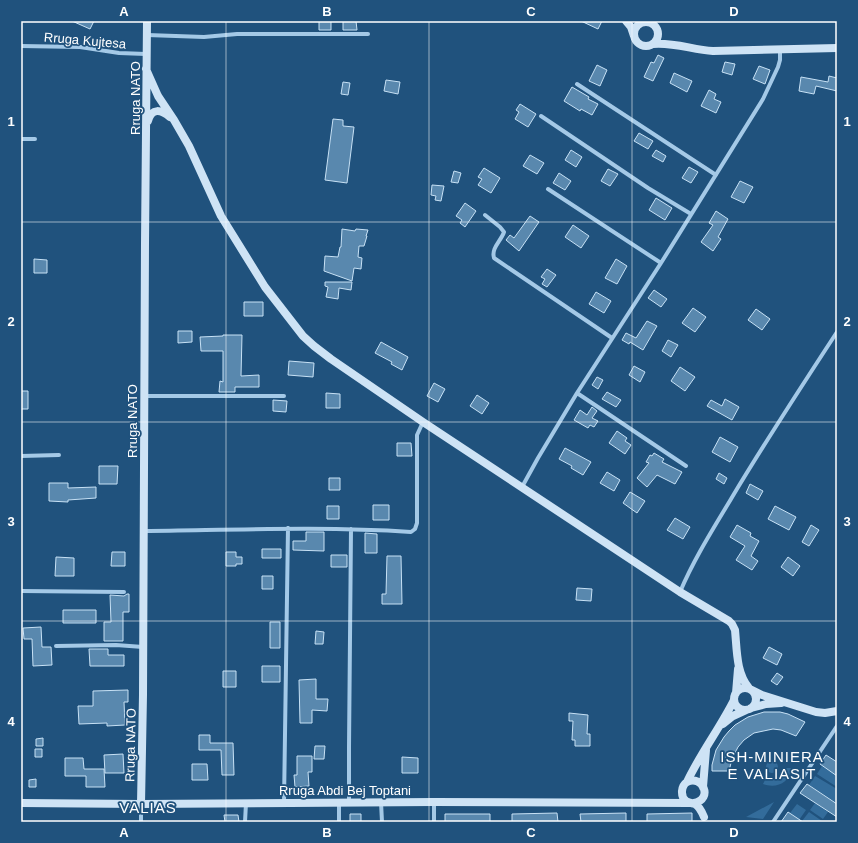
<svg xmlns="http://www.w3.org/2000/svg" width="858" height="843" viewBox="0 0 858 843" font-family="Arial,sans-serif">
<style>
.green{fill:#336c9b}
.building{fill:#5988ae;stroke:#c7e1f5}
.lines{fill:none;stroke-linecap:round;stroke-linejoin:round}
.street{stroke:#a4c9e7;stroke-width:4}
.secondary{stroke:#cee3f5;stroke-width:8}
.grid{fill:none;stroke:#fff;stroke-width:1;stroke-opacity:0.55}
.labels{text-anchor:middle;stroke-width:3.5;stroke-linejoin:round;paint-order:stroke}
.street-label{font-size:13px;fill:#fff;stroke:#20527d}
.quarter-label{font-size:15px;letter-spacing:1px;fill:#fff;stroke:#20527d}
.neatline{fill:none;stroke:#fff;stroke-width:1.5}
.grid-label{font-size:13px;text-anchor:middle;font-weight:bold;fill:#fff}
</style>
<rect width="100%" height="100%" fill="#20527d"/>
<path class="green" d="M766 767a6 6 0 1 1 12 0a6 6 0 1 1-12 0Z
M822 766 837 776V787L817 774Z
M785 768H791C790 783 776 789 763 784L766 778C776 782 783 778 785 768Z
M815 776 837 789V798L835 802 809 785Z
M774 802 763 819 746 817Z
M815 803 828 812 823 819 810 810Z
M797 804 806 810 799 820 790 813Z
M809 812 822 821 821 822 802 821Z"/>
<path class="building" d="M72 21H94L90 29Z
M319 21H331V30H319Z
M343 21H356L357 30H343Z
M581 21H602L598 29Z
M658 55 664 58 653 81 644 77 651 62 654 63Z
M725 62 735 64 732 75 722 72Z
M597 65 607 70 600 86 589 81Z
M759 66 770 70 765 84 753 79Z
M674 73 692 81 687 92 670 83Z
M829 76 837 78V91L816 86 814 94 799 91 801 77 828 82Z
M386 80 400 82 398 94 384 91Z
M343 82 350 83 348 95 341 94Z
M572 87 589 97 588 99 598 104 592 115 581 109 580 111 564 101Z
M709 90 716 94 714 99 721 102 716 113 701 106Z
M520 104 536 114 528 127 515 119 519 112 516 110Z
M333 119 343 120V126L354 127 347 183 325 180Z
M639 133 653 141 648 149 634 141Z
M571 150 582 157 576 167 565 160Z
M656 150 666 156 663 162 652 156Z
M530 155 544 163 537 174 523 166Z
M689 167 698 172 691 183 682 178Z
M484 168 500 178 491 193 478 185 482 179 478 177Z
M608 169 618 174 610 186 601 181Z
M454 171 461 173 458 183 451 182Z
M559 173 571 181 565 190 553 183Z
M740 181 753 187 744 203 731 197Z
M432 185 444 186 441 201 435 200 436 196 431 195Z
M656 198 672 208 665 220 649 210Z
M465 203 476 211 465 227 460 223 462 220 456 216Z
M716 211 728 219 718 237 721 239 713 251 701 242 713 225 709 223Z
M530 216 539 222 519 251 506 240 510 235 514 238Z
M573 225 589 236 581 248 565 237Z
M342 229 355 231 356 229 368 230 366 236H367L364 246H359L358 257 362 258 361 269 354 268 352 281 324 271 325 256 338 257 340 247H341Z
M34 259 47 260V273H34Z
M616 259 627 266 617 284 605 278Z
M547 269 556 275 547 287 542 284 545 279 541 277Z
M325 282H352L351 290 339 288 338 299 326 297 328 287 325 286Z
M654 290 667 299 661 307 648 298Z
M596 292 611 301 604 313 589 304Z
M244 302H263V316H244Z
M693 308 706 317 695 332 682 323Z
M756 309 770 319 762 330 748 320Z
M647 321 657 326 643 350 630 342 629 344 622 340 626 333 636 338Z
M178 331H192V342L178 343Z
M223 335H242L241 376 259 375V387H235V392H219L220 381 223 382V351H201L200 337 223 336Z
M668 340 678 345 671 357 662 351Z
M381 342 408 357 402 370 391 364 392 362 375 353Z
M289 361 314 363 313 377 288 375Z
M634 366 645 372 640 382 629 375Z
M680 367 695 377 685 391 671 381Z
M597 377 603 380 598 389 592 385Z
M434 383 445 389 438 402 427 396Z
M21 391H28V409H21Z
M607 392 621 400 616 407 602 399Z
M326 393 340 394V408H326Z
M477 395 489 403 482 414 470 406Z
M725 399 739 407 732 420 707 406 711 400 722 406Z
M273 400 287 401 286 412 273 411Z
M592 407 597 411 592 418 598 421 594 427 590 425 588 428 574 420 580 410 587 415Z
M617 431 627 438 625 441 631 445 625 454 609 443Z
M720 437 738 447 730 462 712 452Z
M397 443H411L412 456H397Z
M565 448 591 462 583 475 571 468 572 466 559 459Z
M654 453 664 459 662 462 682 472 675 484 657 475 647 487 637 478 649 463 646 462 650 455 652 456Z
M99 466H118L117 484H99Z
M607 472 620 480 614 491 600 483Z
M719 473 727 478 724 484 716 479Z
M329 478H340V490H329Z
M49 483H68V488L96 487V498L68 500V502L49 501Z
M750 484 763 491 758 500 746 493Z
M630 492 645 501 637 513 623 503Z
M373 505H389V520H373Z
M327 506H339V519H327Z
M775 506 796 517 789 530 768 519Z
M675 518 690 527 683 539 667 530Z
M737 525 751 533 750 536 759 541 751 556 758 561 752 570 736 560 745 546 730 537Z
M811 525 819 530 809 546 802 542Z
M306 532H324V551L293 550V541H306Z
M365 533 377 534V553H365Z
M262 549H281V558H262Z
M112 552H125V566H111Z
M226 552H236V557H242V564H236V566H226Z
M331 555H347V567H331Z
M387 556H401L402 604H382V594H386Z
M56 557 74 558V576H55Z
M788 557 800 566 793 576 781 567Z
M262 576H273V589H262Z
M577 588 592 589 591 601 576 600Z
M127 594H129V612H123V641H104V622H111L110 595 124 596Z
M63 610H96V623H63Z
M270 622H280V648H270Z
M41 627 42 647H51L52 665 33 666 32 639H24L23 628Z
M316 631 324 632 323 644H315Z
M769 647 782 654 777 665 763 658Z
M89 649H108V655H124V666H90Z
M262 666H280V682H262Z
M223 671H236V687H223Z
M777 673 783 677 777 685 771 681Z
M316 679V699H328L327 711 312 710V723H300L299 680Z
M128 690V702H124L125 725 107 726V723L79 724 78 706H93V691Z
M764 712H780L788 714 805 722 796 736 781 730 773 729 754 733 744 740 738 747 732 759 729 771H712V765L716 750 724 737 729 731 735 725 748 717Z
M569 713 588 715 587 734H590V746H575V740H572L573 721H569Z
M199 735H210V743H233L234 775H222L221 750H199Z
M43 738V746H36V739Z
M315 746H325L324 759H314Z
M35 749H42V757H35Z
M123 754 124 773H105L104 755Z
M826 755 837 762V776L820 764Z
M297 756H312V772H308L309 786 295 787 294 775H297Z
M402 757 418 758V773H402Z
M65 758H83L84 769H104L105 787H86V776H65Z
M192 764H207L208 780H192Z
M36 779V787H29V780Z
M807 784 837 804V817L800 793Z
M788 812 803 822H781Z
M557 813 558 822H512V814Z
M626 813V822H581L580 814Z
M692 813V822H647V814Z
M350 814H361V822H350Z
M445 814H490V822H445Z
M224 815H238L239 822H225Z"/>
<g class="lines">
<path class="street" d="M147 35 204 37 237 34H368
M21 46 80 47 119 53 146 54
M577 84 716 175
M541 116 648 188 691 214
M21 139H35
M548 189 661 263
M485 215 500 227 504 232C501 241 491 248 494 258L612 338
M577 393 686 466
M144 396H284
M21 456 59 455
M522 487 538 458 577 393 661 263 763 99 778 67 780 60V50
M144 531C233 530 322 526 411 532L415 529 417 523V435L423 422
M21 591 124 592
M680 592C694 559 713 529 731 499 765 442 801 387 837 332
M56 646 116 645 143 647
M349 802V747L351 529
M381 802 382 822
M434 802V822
M284 803 288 528
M141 822V804
M245 822 246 803
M339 822V802
M773 822 837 726"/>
<path class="secondary" d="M626 21 631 27 634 36
M634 34a12 12 0 1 1 24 0a12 12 0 1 1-24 0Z
M653 44C674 42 693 50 713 51L837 48
M146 69 158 96 174 120 189 146 221 216 265 287 303 336 314 346 331 359 423 422 680 592 729 621 732 624 735 630C737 650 736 673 749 688
M148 121C152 107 161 110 170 117
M734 699a11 11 0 1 1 22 0a11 11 0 1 1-22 0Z
M752 690 762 695 816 712 825 713 837 711
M736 693 738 669
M751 708 766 704 781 703
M723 724 733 716 746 710
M687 782C700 754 720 728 734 700
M703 787 706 750
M21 803 141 804 434 802 690 803
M694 803C714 799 702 774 687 782 681 786 680 796 686 801 689 803 692 803 695 804 700 807 702 812 704 817
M141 804 143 695 145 243 147 21"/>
</g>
<path class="grid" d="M226 21V822M429 21V822M632 21V822M21 222H837M21 422H837M21 621H837"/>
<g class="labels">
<g class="street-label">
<text transform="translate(85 40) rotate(5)" y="5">Rruga Kujtesa</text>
<text transform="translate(135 98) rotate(-90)" y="5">Rruga NATO</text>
<text transform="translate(132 421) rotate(-90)" y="5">Rruga NATO</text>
<text transform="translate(130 745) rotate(-89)" y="5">Rruga NATO</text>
<text x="345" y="795">Rruga Abdi Bej Toptani</text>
</g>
<g class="quarter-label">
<text x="772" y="762">ISH-MINIERA<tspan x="772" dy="17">E VALIASIT</tspan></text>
<text x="148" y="813">VALIAS</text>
</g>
</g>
<rect width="858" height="843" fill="none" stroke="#20527d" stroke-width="44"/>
<rect x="22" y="22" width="814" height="799" class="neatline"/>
<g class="grid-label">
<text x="124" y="16">A</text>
<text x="327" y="16">B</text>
<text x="531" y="16">C</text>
<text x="734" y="16">D</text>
<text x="11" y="126">1</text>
<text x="847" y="126">1</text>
<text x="11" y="326">2</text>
<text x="847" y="326">2</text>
<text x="11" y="526">3</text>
<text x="847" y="526">3</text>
<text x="11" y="726">4</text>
<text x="847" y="726">4</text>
<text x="124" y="837">A</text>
<text x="327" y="837">B</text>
<text x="531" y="837">C</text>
<text x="734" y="837">D</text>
</g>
</svg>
